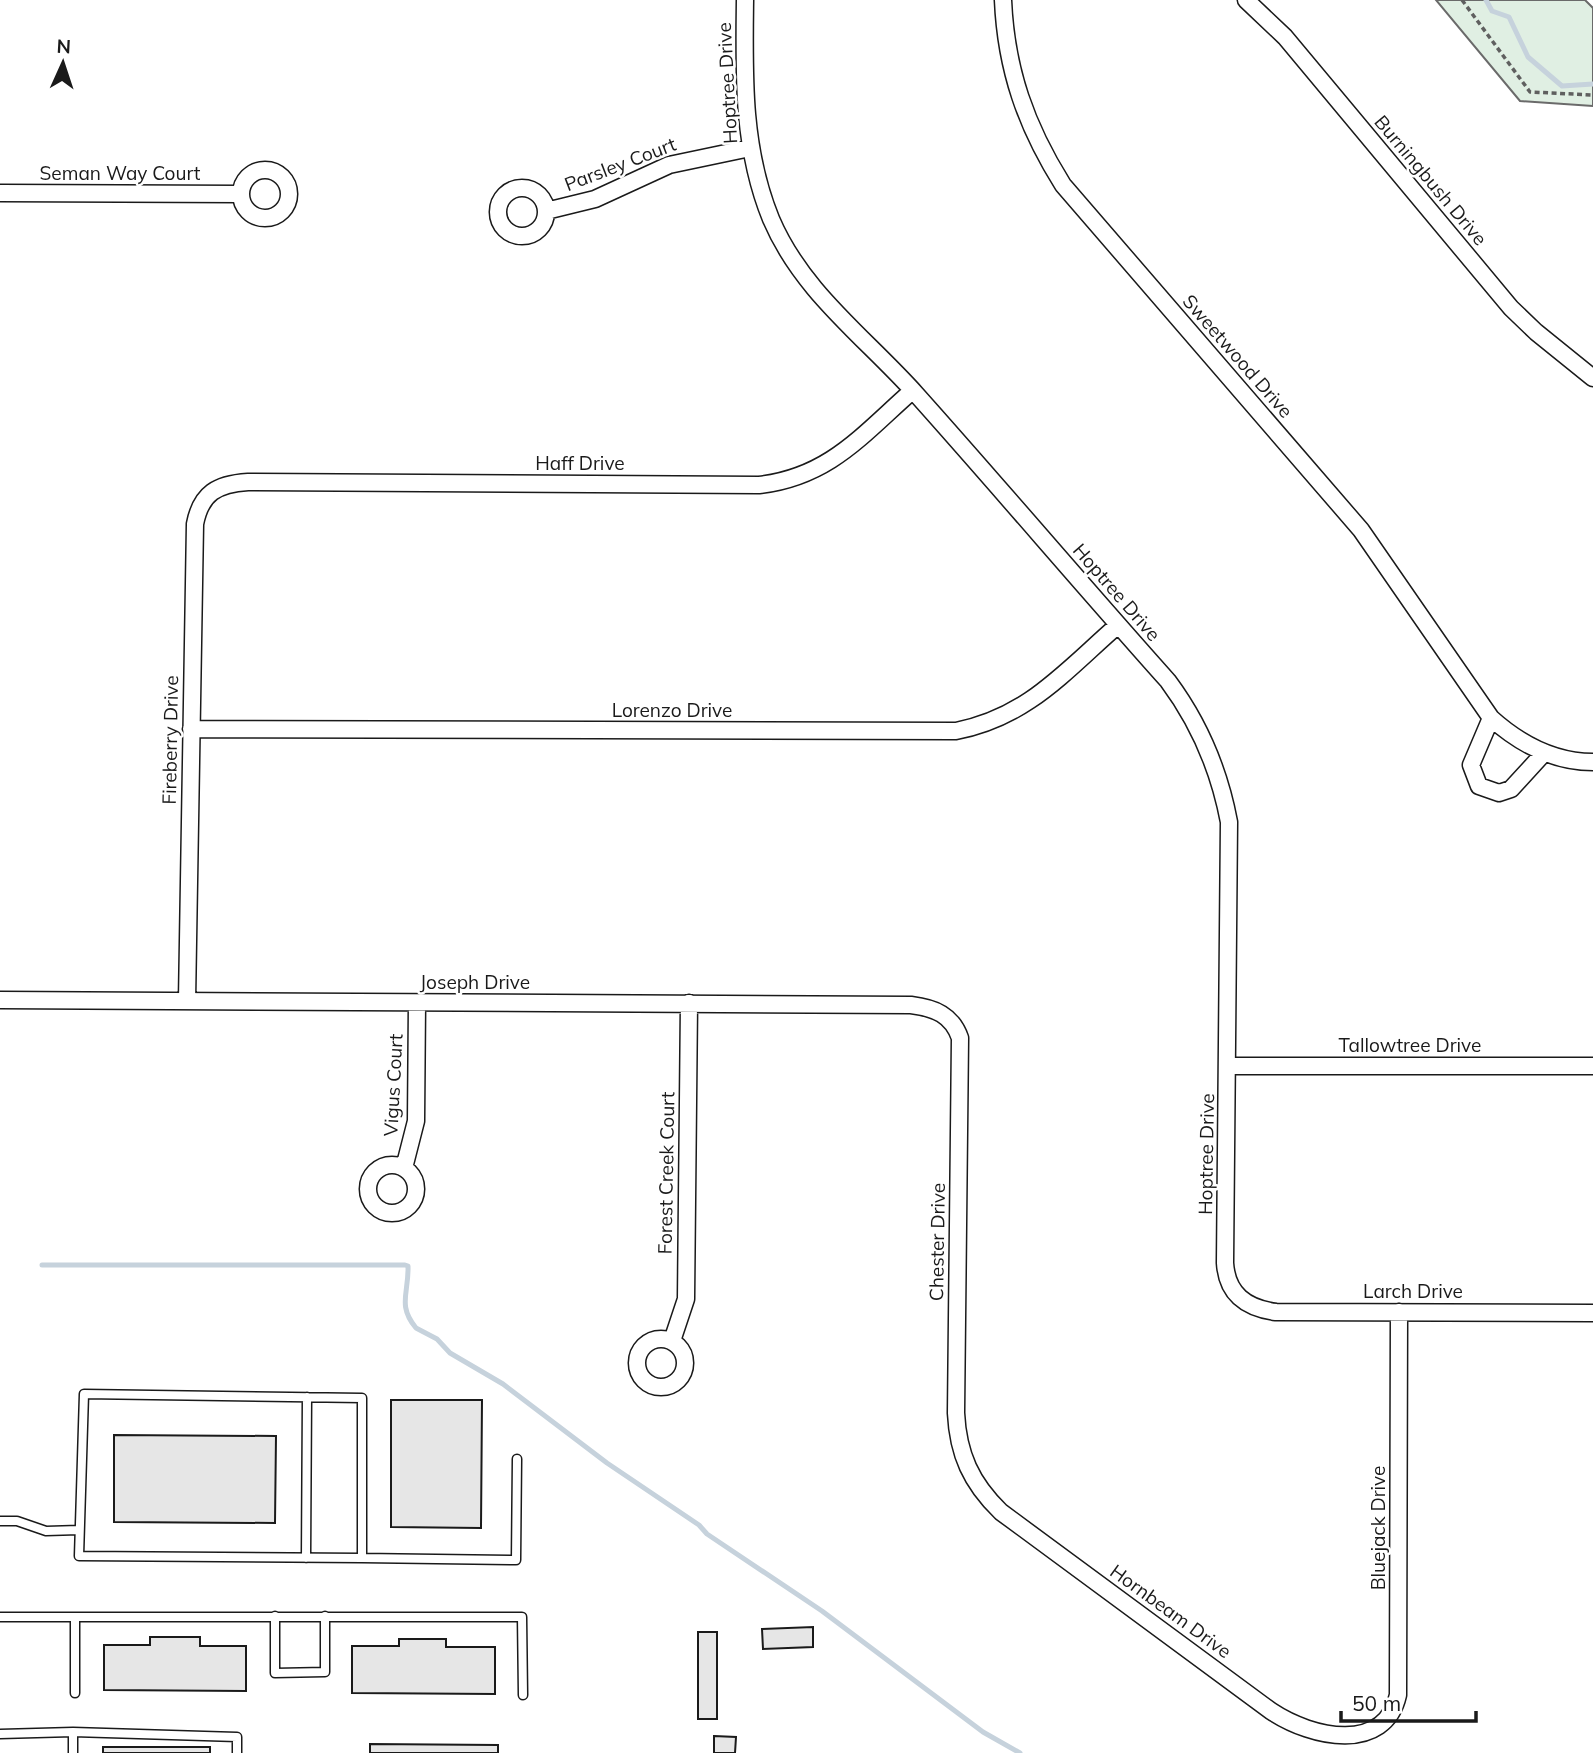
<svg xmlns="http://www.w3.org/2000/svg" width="1593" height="1753" viewBox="0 0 1593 1753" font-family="Mulish,sans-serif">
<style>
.green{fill:#e0efe3;stroke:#6a6a6a;stroke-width:2}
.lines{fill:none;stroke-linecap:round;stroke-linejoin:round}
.stream{stroke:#c6d2dc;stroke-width:5}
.building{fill:#e6e6e6;stroke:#1a1a1a;stroke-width:2}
.service-casing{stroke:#1a1a1a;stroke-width:11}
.minor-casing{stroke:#1a1a1a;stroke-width:19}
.path{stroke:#5f5f5f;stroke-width:3.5;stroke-dasharray:5 3.5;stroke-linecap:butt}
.service{stroke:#fff;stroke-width:8}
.minor{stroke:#fff;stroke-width:16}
.labels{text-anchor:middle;stroke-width:5;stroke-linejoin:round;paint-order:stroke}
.street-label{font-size:19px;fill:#1a1a1a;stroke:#fff}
</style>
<rect width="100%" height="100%" fill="#fff"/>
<path class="green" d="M1436 0H1585L1593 8V106L1520 101Z"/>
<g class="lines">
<path class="stream" d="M1486 0 1492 11 1509 17 1528 57 1562 86 1593 84
M42 1265H405L408 1266C409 1293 397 1305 416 1328L437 1339 450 1353 503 1384 607 1463 699 1525 707 1534 822 1611 983 1732 1020 1753"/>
</g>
<path class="building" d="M391 1400H482L481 1528 391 1527Z
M114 1435 276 1436 275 1523 114 1522Z
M813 1627V1647L763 1649 762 1629Z
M698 1632H717V1719H698Z
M150 1637H200V1646H246V1691L104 1690V1645H150Z
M399 1639H446V1647H495V1694L352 1693V1646H399Z
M714 1736 736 1737 735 1753H714Z
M370 1744 498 1745V1753H370Z
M103 1747H210V1753H103Z"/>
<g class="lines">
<defs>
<path id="service" d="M84 1394 362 1398V1558L79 1556Z
M0 1521H17L46 1531 79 1530
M306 1558 307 1397
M362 1558 516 1560 517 1459
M275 1616V1673L325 1672V1616
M0 1617H522L523 1695
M75 1693V1618
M0 1734 73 1732 237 1737V1753
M73 1753V1732"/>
<path id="minor" d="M745 0C744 75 742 148 771 219 802 292 865 337 916 394 1001 489 1083 586 1168 681 1200 724 1219 769 1229 822L1225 1263C1227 1294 1246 1308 1276 1312L1593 1313
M1003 0C1006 70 1026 126 1063 185L1361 530 1491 718C1520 744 1553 762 1593 762
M1246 0 1285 37 1511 308 1536 332 1593 378
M241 194a24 24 0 1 1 48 0a24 24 0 1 1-48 0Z
M498 212a24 24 0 1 1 48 0a24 24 0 1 1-48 0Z
M0 193 241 194
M546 211 595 199 669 165 750 148
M1491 718 1471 765 1479 786 1499 793 1511 789 1544 753
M191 729 956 731C1028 717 1065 671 1118 625
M0 1000 911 1005C935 1008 952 1015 960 1038L956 1413C958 1454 971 1483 1001 1512L1271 1711C1313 1739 1385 1753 1398 1695L1399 1312
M187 1001 195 524C201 493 217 484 248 482L759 485C829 477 862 435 912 391
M1228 1066H1593
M368 1189a24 24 0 1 1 48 0a24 24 0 1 1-48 0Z
M404 1168 416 1121 417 1003
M637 1363a24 24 0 1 1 48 0a24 24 0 1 1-48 0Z
M672 1341 686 1299 689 1003"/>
</defs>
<use href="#service" class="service-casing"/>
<use href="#minor" class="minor-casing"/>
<path class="path" d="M1462 0 1530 92 1593 95"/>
<use href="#service" class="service"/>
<use href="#minor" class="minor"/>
</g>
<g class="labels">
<g class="street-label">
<text transform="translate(727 83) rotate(-93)" y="7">Hoptree Drive</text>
<text transform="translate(620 164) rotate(-21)" y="7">Parsley Court</text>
<text x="120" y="180">Seman Way Court</text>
<text transform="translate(1431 180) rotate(50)" y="7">Burningbush Drive</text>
<text transform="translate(1238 356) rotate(49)" y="7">Sweetwood Drive</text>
<text x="580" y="470">Haff Drive</text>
<text transform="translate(1117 592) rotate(49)" y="7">Hoptree Drive</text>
<text x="672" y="717">Lorenzo Drive</text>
<text transform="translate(170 740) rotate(-89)" y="7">Fireberry Drive</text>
<text x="475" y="989">Joseph Drive</text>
<text x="1410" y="1052">Tallowtree Drive</text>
<text transform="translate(393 1085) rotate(-87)" y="7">Vigus Court</text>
<text transform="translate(1206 1154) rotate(-89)" y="7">Hoptree Drive</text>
<text transform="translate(666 1173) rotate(-89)" y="7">Forest Creek Court</text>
<text transform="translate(937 1242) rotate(-89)" y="7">Chester Drive</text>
<text x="1413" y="1298">Larch Drive</text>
<text transform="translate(1378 1528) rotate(-90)" y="7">Bluejack Drive</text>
<text transform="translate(1171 1611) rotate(36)" y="7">Hornbeam Drive</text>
</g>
</g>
<g transform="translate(63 63) rotate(3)" stroke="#ffffff" stroke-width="5" paint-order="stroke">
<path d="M0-5L12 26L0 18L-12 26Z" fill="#1a1a1a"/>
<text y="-10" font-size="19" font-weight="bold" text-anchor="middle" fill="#1a1a1a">N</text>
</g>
<path d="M1341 1711v10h135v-10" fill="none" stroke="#1a1a1a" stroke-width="3.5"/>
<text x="1352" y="1711" font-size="21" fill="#1a1a1a" stroke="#ffffff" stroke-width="5" paint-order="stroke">50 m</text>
</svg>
